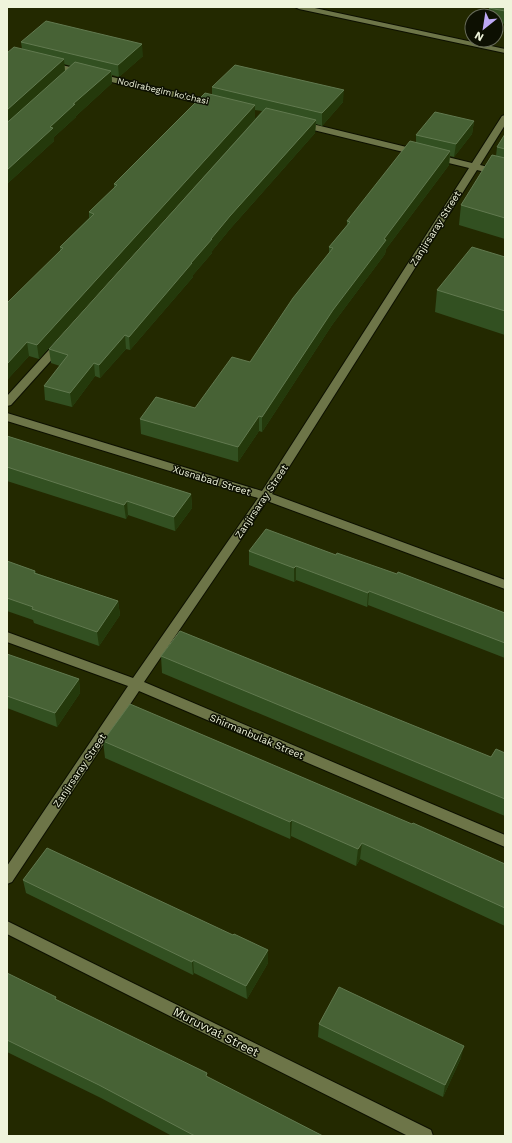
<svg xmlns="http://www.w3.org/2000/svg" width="512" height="1143" viewBox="0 0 512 1143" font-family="'Work Sans',sans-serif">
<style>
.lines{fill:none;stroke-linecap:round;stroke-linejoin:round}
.street-casing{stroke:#0d1000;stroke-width:2}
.secondary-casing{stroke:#0d1000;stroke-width:2}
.street{fill:#6d7548;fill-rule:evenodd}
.secondary{fill:#6d7548;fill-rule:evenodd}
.wall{fill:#325021;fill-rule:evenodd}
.shaded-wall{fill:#24390b}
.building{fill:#476235;stroke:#61794f}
.labels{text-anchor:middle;stroke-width:3;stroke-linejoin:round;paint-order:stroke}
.far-street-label{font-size:9px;fill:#eff4db;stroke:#0d1002}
.street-label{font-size:10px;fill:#eff4db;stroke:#0d1002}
.near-street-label{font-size:12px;fill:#eff4db;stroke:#0d1002}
</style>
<rect width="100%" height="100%" fill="#232900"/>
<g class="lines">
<defs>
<path id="street" d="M46 62H49L214 101 218 104 214 107 46 66 45 64Z
M505 115V125L480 165 505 171V177L477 170 272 494 505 580V589L267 501 144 682 505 835V847L139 691 12 882 7 884V866L128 686 7 642V632L133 678 258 498 7 421V413L262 491 469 168 297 126 296 124 300 121 472 163 502 116Z
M61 340 66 343 65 345 11 405 7 406V396L57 341Z
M7 921 431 1130 433 1136H408L7 934Z"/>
<path id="secondary" d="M295 7H310L505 49V53L299 9Z"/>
</defs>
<use href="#street" class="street-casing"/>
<use href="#secondary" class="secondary-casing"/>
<use href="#street" class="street"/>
<use href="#secondary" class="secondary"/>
</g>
<path class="wall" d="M505 7V24L496 22V16H488L489 8Z
M21 42 143 56 119 77 112 75V83L76 116V117L54 137V141L7 184V53L22 49ZM64 64 71 66 65 71Z
M212 87 343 102 322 126 316 124 315 133 230 229 212 251V253L193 275V277L130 350 126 349 100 378 95 376 72 407 45 400 44 386 60 366 51 363 49 349 262 111 255 110V118L39 359 29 356 7 380 60 251V247L89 218V212L114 188V184L212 95Z
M474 121 472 134 454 157 450 156 449 165 386 249 385 254 332 325 262 432 259 431 238 462 141 434 140 419 195 408 250 362 329 253V247L347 225V221L416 142V135Z
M505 134V239L459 225 461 205 496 156 497 147Z
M505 257V335L435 312 437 290Z
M7 436 191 494 192 508 175 531 128 515 126 519 7 481Z
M249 551 336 555 505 613V658L368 605 367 607 296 580 294 582 249 565Z
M7 561 35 571 36 573 118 601 120 615 99 646 34 623 33 620 7 611Z
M7 654 79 679 80 693 57 727 7 708Z
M161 656 491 757 505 753V816L162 673Z
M103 741 505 864V926L360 859 356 866 291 836 290 839 105 758Z
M23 880 233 935 268 950V963L247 999 194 973 193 975 26 893Z
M7 973 57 1000 323 1136H172L101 1098 7 1052Z
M319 1024 461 1058 443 1097 318 1037Z"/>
<path class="shaded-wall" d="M142 44 143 56 119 77 118 65Z
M64 59 65 72 7 124V110Z
M111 71 112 83 76 116V117L54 137V141L7 184V170L73 104Z
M344 90 343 102 322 126V113Z
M255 105V118L39 359 37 345Z
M316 120 315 133 230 229 212 251V253L193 275V277L130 350 129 337 230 216Z
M474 121 472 134 454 157 456 144Z
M450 151 449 165 386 249 385 254 332 325 262 432V417L333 310 384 239Z
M125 335 126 349 100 378 99 365Z
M27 342 29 356 7 380V364Z
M94 363 95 376 72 407 70 393Z
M259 416V431L238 462V447Z
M191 494 192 508 175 531 174 517Z
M127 501 128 515 126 519 124 505Z
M296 566V580L294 582V568Z
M369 591 368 605 367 607 368 593Z
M118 601 120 615 99 646 97 632Z
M79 679 80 693 57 727 55 713Z
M292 820 291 836 290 839V822Z
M362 843 360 859 356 866 358 849Z
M268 950V963L247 999 246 986Z
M193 960 194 973 193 975 192 962Z
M464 1046 461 1058 443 1097 445 1085Z"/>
<path class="building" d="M489 7H505V11L489 8Z
M46 21 142 44 118 65 21 42Z
M14 47 64 59 7 110V53Z
M75 62 111 71 73 104H75L50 127 53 128 7 170V122L9 121Z
M235 65 344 90 322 113 212 87Z
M205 93 255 105 37 345 27 342 7 364V303L63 248 60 247 94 214 89 212 117 185 114 184Z
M266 108 316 120 230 216 211 239H212L191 263H192L129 337 125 335 99 365 94 363 70 393 44 386 68 355 49 349Z
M435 112 474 121 456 144 416 135Z
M505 134V149L497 147Z
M410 141 450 151 384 239 386 240 333 310 262 417 259 416 238 447 140 419 156 397 195 408 232 357 250 362 293 298 333 248 329 247 350 222 347 221Z
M492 155 505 158V218L461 205Z
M472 247 505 257V311L437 290Z
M7 436 191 494 174 517 127 501 124 505 7 467Z
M266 529 336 555 337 553 397 574 398 572 505 613V643L369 591 368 593 296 566 294 568 249 551Z
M7 561 35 571 34 573 118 601 97 632 32 609 33 607 7 598Z
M180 631 491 757 496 749 505 753V799L161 656Z
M7 654 79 679 55 713 7 696Z
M130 704 412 824 413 823 505 864V908L362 843 358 849 292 820 290 822 103 741Z
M47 848 233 935 234 934 268 950 246 986 193 960 192 962 23 880Z
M7 973 56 997 55 999 207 1073 206 1076 323 1136H195L99 1085 7 1040Z
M339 987 464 1046 445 1085 319 1024Z"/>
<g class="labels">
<g class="far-street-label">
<text transform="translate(163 91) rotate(13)" y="3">Nodirabegim ko'chasi</text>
</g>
<g class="street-label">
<text transform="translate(435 228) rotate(-58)" y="4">Zanjirsaray Street</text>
<text transform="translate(212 480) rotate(17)" y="4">Xusnabad Street</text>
<text transform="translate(261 501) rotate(-56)" y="4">Zanjirsaray Street</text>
<text transform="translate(257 736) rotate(23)" y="4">Shirmanbulak Street</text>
<text transform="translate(79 770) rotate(-56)" y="4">Zanjirsaray Street</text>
</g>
<g class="near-street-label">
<text transform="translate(216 1032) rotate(27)" y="4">Muruvvat Street</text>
</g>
</g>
<rect width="512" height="1143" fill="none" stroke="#eff4db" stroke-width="16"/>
<g transform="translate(484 28) rotate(210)"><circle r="19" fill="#0d1002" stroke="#676b59"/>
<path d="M0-3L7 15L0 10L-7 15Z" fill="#bea9f5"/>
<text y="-6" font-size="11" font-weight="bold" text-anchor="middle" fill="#eff4db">N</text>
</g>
</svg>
